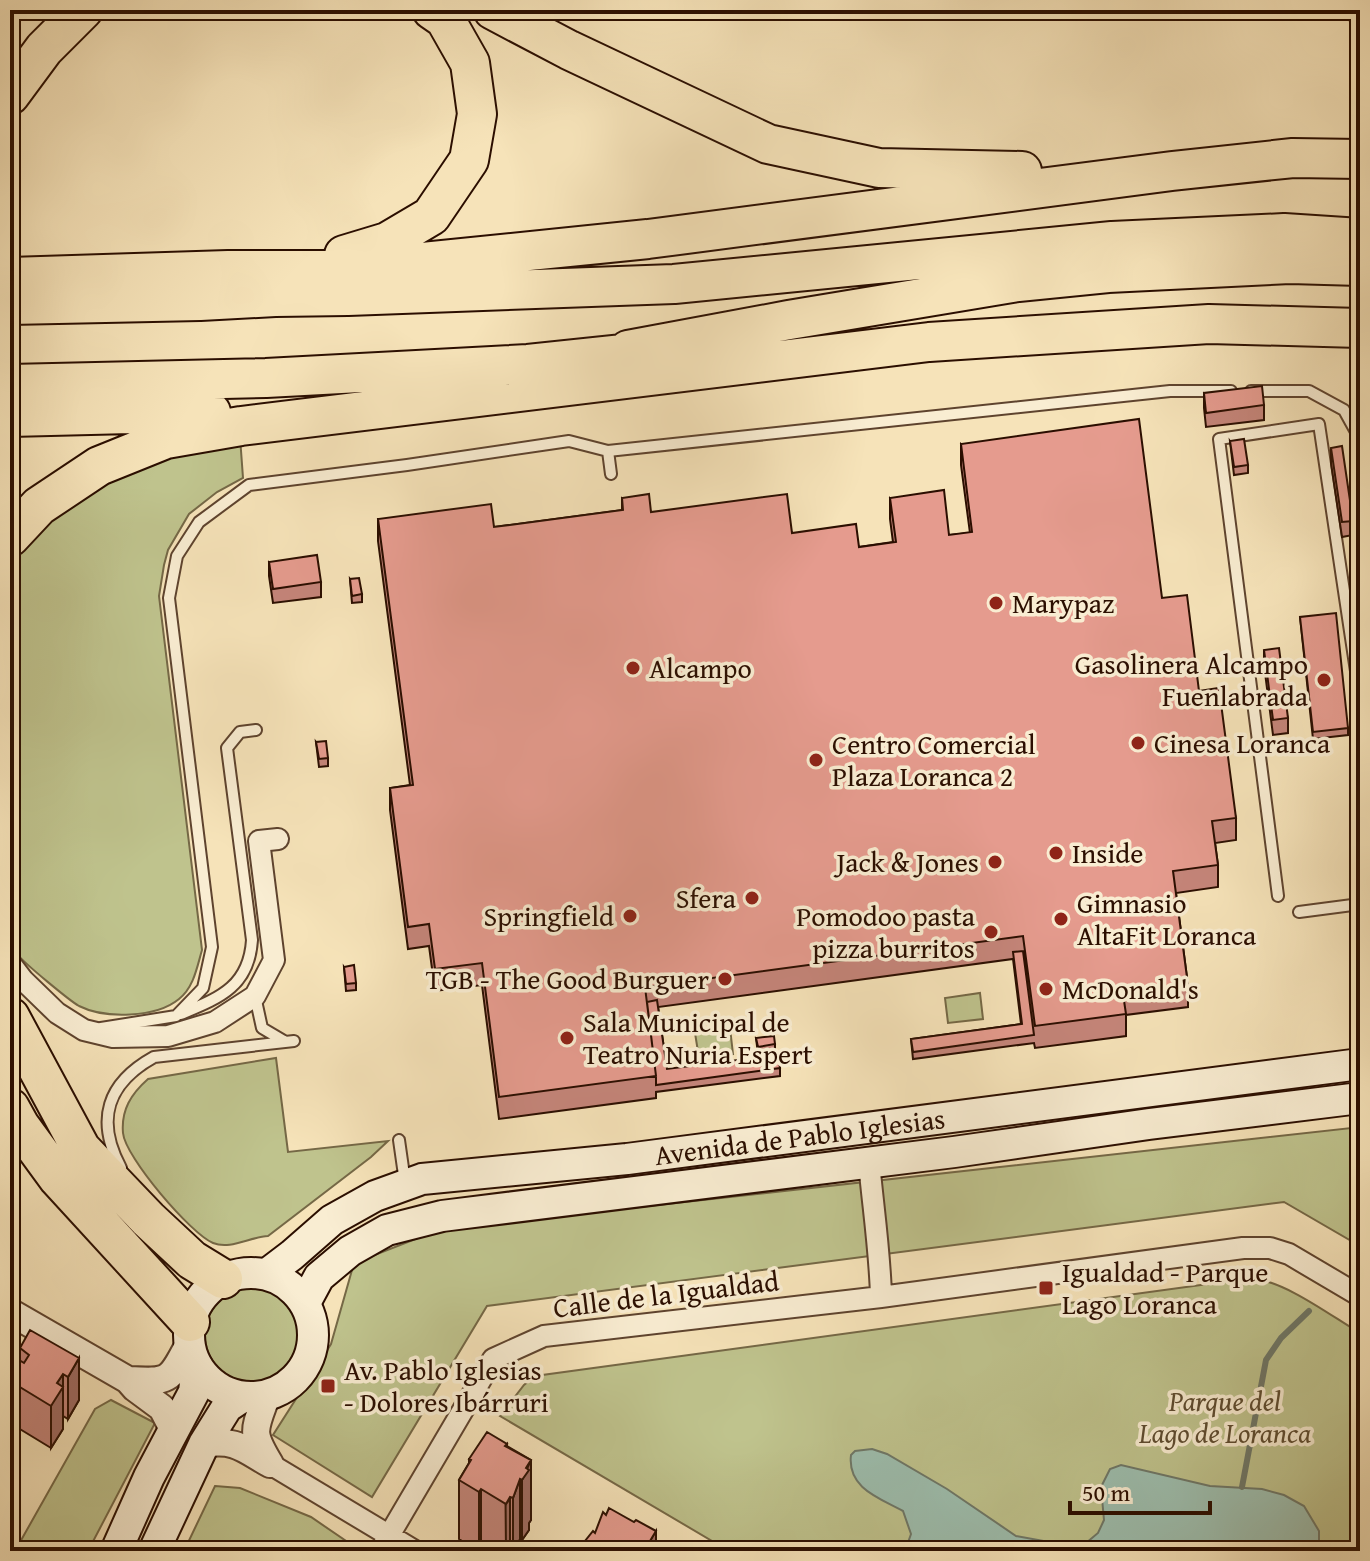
<svg xmlns="http://www.w3.org/2000/svg" width="1370" height="1561" viewBox="0 0 1370 1561" font-family="'Gentium Book Plus',serif">
<style>
.green{fill:#bfc38d;stroke:#756846;stroke-width:2}
.water{fill:#9dbeae;stroke:#6f7868;stroke-width:2}
.lines{fill:none;stroke-linecap:round;stroke-linejoin:round}
.stream{stroke:#6f7868;stroke-width:6}
.service-casing{stroke:#5e432e;stroke-width:14}
.minor-casing{stroke:#5e432e;stroke-width:24}
.tertiary-casing{stroke:#5e432e;stroke-width:30}
.secondary-casing{stroke:#2b0e00;stroke-width:34}
.motorway-casing{stroke:#2b0e00;stroke-width:42}
.service{stroke:#f9edd2;stroke-width:10}
.minor{stroke:#f9edd2;stroke-width:20}
.tertiary{stroke:#f9edd2;stroke-width:26}
.secondary{stroke:#f9edd2;stroke-width:30}
.motorway{stroke:#f6e3b9;stroke-width:38}
.wall{fill:#c5857a;stroke:#2b0e00;stroke-width:2}
.shaded-wall{fill:#a06c63;stroke:#2b0e00;stroke-width:2}
.building{fill:#e59b8e;stroke:#2b0e00;stroke-width:2}
.poi-dot{fill:#8f2418;stroke:#f9edd2;stroke-width:3}
.labels{text-anchor:middle;stroke-width:7;stroke-linejoin:round;paint-order:stroke}
.poi-label{font-size:28px;fill:#2b0e00;stroke:#f9edd2;text-anchor:start}
.street-label{font-size:28px;fill:#2b0e00;stroke:#f9edd2}
.park-label{font-size:28px;font-style:italic;fill:#5f4d31;stroke:#f9edd2}
</style>
<rect width="100%" height="100%" fill="#f6e3b9"/>
<filter id="stains"><feTurbulence type="fractalNoise" baseFrequency=".0025" numOctaves="4"/><feColorMatrix values="0 0 0 0 .2 0 0 0 0 .09 0 0 0 0 .02 0 0 0 .5 -.17"/></filter>
<radialGradient id="worn" r=".72"><stop offset=".6" stop-color="#630" stop-opacity="0"/><stop offset="1" stop-color="#630" stop-opacity=".3"/></radialGradient>
<path class="green" d="M240 437 243 478 217 492 189 514 168 550 164 565 159 596 202 950C197 967 194 987 179 999 156 1018 105 1019 79 1006 70 1001 24 963 18 955 14 950 12 943 10 938V553L105 474Z
M980 993 983 1019 948 1023 945 998Z
M730 1028 733 1054 699 1058 695 1033Z
M276 1058 288 1152 388 1141 371 1157 268 1236C250 1237 230 1250 213 1243 191 1234 125 1157 123 1133 121 1110 131 1094 148 1079Z
M1360 1127V1246L1284 1202 487 1306 372 1497 273 1435 331 1344 354 1263 441 1229Z
M1252 1278C1288 1283 1328 1314 1360 1333V1551H729L500 1416 524 1385 535 1376Z
M205 1335a47 47 0 1 1 94 0a47 47 0 1 1-94 0Z
M111 1400 155 1423 88 1551H15L95 1409Z
M215 1486 240 1488 311 1517 352 1545 348 1551H184Z"/>
<path class="water" d="M872 1449 887 1454 947 1489 1016 1536 1071 1546 1086 1543 1098 1533 1104 1520 1101 1487 1110 1469 1121 1465 1210 1486 1262 1489 1284 1495 1304 1506 1319 1531V1551H905L911 1534 903 1511C879 1498 847 1488 851 1455L855 1451Z"/>
<g class="lines">
<path class="stream" d="M1242 1487 1266 1360 1281 1338 1309 1311"/>
<defs>
<path id="service" d="M1251 391H1309L1344 410 1360 439
M608 451 611 474
M1278 896 1219 439 1319 424 1360 698
M1299 912 1360 904
M255 996 262 1028 284 1041
M181 1014C219 998 249 987 252 940L227 748 240 732 256 730
M101 1028 176 1016 203 988 212 947 169 598 177 556 199 522 249 485 407 465 569 441 608 451 1170 391H1231
M399 1140 405 1182
M121 1168C95 1120 107 1083 154 1057L294 1041"/>
<path id="minor" d="M1355 10 1360 16
M10 963 23 980 57 1013 84 1030 113 1037 168 1036 215 1022 255 996 274 960 259 841 278 839
M869 1162C873 1207 880 1252 881 1297
M270 1464 415 1551
M380 1551 493 1359 544 1336 881 1297 1243 1248H1270L1289 1254 1360 1296"/>
<path id="tertiary" d="M10 1312 128 1380 135 1388 162 1408 174 1431
M128 1380C170 1382 169 1382 189 1344
M267 1395C254 1431 250 1431 270 1464
M204 1444C235 1438 245 1450 270 1464"/>
<g id="secondary">
<circle cx="251" cy="1335" r="62"/>
<path id="s1" d="M267 1274 292 1255 332 1220 375 1196 422 1179 627 1159 1360 1064"/>
<path d="M305 1303 319 1277 350 1251 387 1230 442 1216 954 1152 1149 1124 1360 1098"/>
<path d="M116 1551 149 1477 194 1392 197 1366"/>
<path d="M154 1551 204 1444 227 1407 242 1397"/>
</g>
<path id="motorway" d="M493 10 569 50 768 144 879 168 1022 171
M10 95 44 49 83 10
M344 255 387 242 431 216 469 160 477 114 470 63 445 19 432 10
M10 277 228 270H344L648 239 1172 171 1293 158 1360 159
M10 305 200 301 275 297 348 296 674 284 1112 241 1284 233 1360 238
M628 350 789 320 1018 282 1108 273 1290 264 1360 266
M10 384 266 378 528 364 652 351
M10 417 211 412
M10 537 39 506 99 466 166 439 241 426 929 342 1209 324 1360 328
M10 1017 81 1149 148 1219 192 1260 223 1279
M10 1108 20 1126 58 1178 190 1322"/>
</defs>
<use href="#service" class="service-casing"/>
<use href="#minor" class="minor-casing"/>
<use href="#tertiary" class="tertiary-casing"/>
<use href="#secondary" class="secondary-casing"/>
<use href="#motorway" class="motorway-casing"/>
<use href="#service" class="service"/>
<use href="#minor" class="minor"/>
<use href="#tertiary" class="tertiary"/>
<use href="#secondary" class="secondary"/>
<use href="#motorway" class="motorway"/>
</g>
<path class="wall" d="M1204 393 1264 405V420L1206 427 1204 408Z
M1230 441 1248 465V473L1234 475Z
M961 444 1162 598 1199 691 1236 818V840L1215 843 1218 865V887L1176 893 1188 985V1007L1126 1015V1036L1035 1048 1034 1043 913 1059 911 1039 1021 1024 1013 959 658 1007 667 1069 780 1068V1076L656 1092V1098L499 1119 482 985 435 991 429 946 408 949 390 810V788L410 785 378 541V519L494 527 622 510V498L651 512 792 533 859 547 893 542 890 519V498L949 535 970 533 961 465Z
M1331 448 1353 521V535L1342 537 1331 463Z
M269 562 321 582V597L273 603 269 576Z
M350 579 362 594V602L352 603Z
M1300 617 1348 728V735L1313 739Z
M1264 650 1288 718V733L1273 735 1264 665Z
M316 742 328 758V766L319 767Z
M344 967 356 983V990L346 991Z
M756 1038 775 1044V1052L758 1054Z
M20 1348 79 1358V1400L68 1419 63 1416V1429L51 1448 10 1423V1364L20 1361Z
M507 1446 531 1460V1520L529 1523V1530L522 1540 520 1539 515 1551H484L481 1549 478 1551 459 1539V1480L469 1463V1459Z"/>
<path class="shaded-wall" d="M79 1358V1400L68 1419V1377Z
M63 1374V1429L51 1448V1406L57 1383Z
M507 1444V1503L510 1497V1551H506L505 1446Z
M531 1460V1520L529 1523V1530L522 1540V1480Z
M520 1479V1539L515 1551H513V1498Z
M481 1489V1549L479 1551V1492Z
M656 1531V1551H644Z"/>
<path class="building" d="M1262 386 1264 405 1206 413 1204 393Z
M1139 419 1162 598 1187 595 1199 691 1219 688 1236 818 1212 821 1218 865 1173 871 1188 985 1123 994 1126 1014 1035 1026 1023 936 645 987 656 1076 499 1097 482 963 435 969 429 924 408 927 390 788 413 785 378 519 491 504 494 527 623 510 622 498 649 494 651 512 787 494 792 533 856 524 859 547 896 542 890 498 944 490 949 535 972 532 961 444Z
M1244 439 1248 465 1234 467 1230 441Z
M1342 446 1353 521 1342 522 1331 448Z
M317 555 321 582 273 589 269 562Z
M359 578 362 594 352 596 350 579Z
M1336 613 1348 728 1313 732 1300 617Z
M1279 648 1288 718 1273 720 1264 650Z
M326 741 328 758 319 759 316 742Z
M1023 951 1034 1035 913 1052 911 1039 1022 1024 1013 952Z
M354 965 356 983 346 984 344 967Z
M657 1000 667 1069 778 1055 780 1068 656 1085V1076L647 1002Z
M774 1036 775 1044 758 1047 756 1038Z
M30 1330 79 1358 68 1377 63 1374 57 1383 63 1387 51 1406 10 1381V1364L14 1357 24 1363 29 1355 20 1348Z
M487 1432 507 1444 505 1446 531 1460 526 1468 529 1470 522 1480 520 1479 513 1498 510 1497 506 1504 481 1489 479 1492 459 1480 471 1460 469 1459Z
M609 1508 634 1522 636 1520 656 1531 644 1551 585 1550 588 1543 585 1541 593 1531 595 1533 603 1512 606 1515Z"/>
<g class="poi-dot">
<circle cx="996" cy="603" r="8"/>
<circle cx="633" cy="668" r="8"/>
<circle cx="1324" cy="680" r="8"/>
<circle cx="1138" cy="743" r="8"/>
<circle cx="816" cy="760" r="8"/>
<circle cx="1056" cy="853" r="8"/>
<circle cx="995" cy="862" r="8"/>
<circle cx="752" cy="898" r="8"/>
<circle cx="630" cy="916" r="8"/>
<circle cx="1061" cy="919" r="8"/>
<circle cx="991" cy="932" r="8"/>
<circle cx="725" cy="979" r="8"/>
<circle cx="1046" cy="989" r="8"/>
<circle cx="567" cy="1038" r="8"/>
<rect x="1038" y="1280" width="16" height="16" rx="4"/>
<rect x="320" y="1378" width="16" height="16" rx="4"/>
</g>
<g class="labels">
<g class="poi-label">
<text x="1012" y="613">Marypaz</text>
<text x="1308" y="674" text-anchor="end">Gasolinera Alcampo<tspan x="1308" dy="32">Fuenlabrada</tspan></text>
<text x="649" y="678">Alcampo</text>
<text x="1154" y="753">Cinesa Loranca</text>
<text x="832" y="754">Centro Comercial<tspan x="832" dy="32">Plaza Loranca 2</tspan></text>
<text x="1072" y="863">Inside</text>
<text x="979" y="872" text-anchor="end">Jack &amp; Jones</text>
<text x="736" y="908" text-anchor="end">Sfera</text>
<text x="1077" y="913">Gimnasio<tspan x="1077" dy="32">AltaFit Loranca</tspan></text>
<text x="614" y="926" text-anchor="end">Springfield</text>
<text x="975" y="926" text-anchor="end">Pomodoo pasta<tspan x="975" dy="32">pizza burritos</tspan></text>
<text x="709" y="989" text-anchor="end">TGB - The Good Burguer</text>
<text x="1062" y="999">McDonald's</text>
<text x="583" y="1032">Sala Municipal de<tspan x="583" dy="32">Teatro Nuria Espert</tspan></text>
<text x="1062" y="1282">Igualdad - Parque<tspan x="1062" dy="32">Lago Loranca</tspan></text>
<text x="344" y="1380">Av. Pablo Iglesias<tspan x="344" dy="32">- Dolores Ibárruri</tspan></text>
</g>
<g class="street-label">
<text dy="10" stroke="none"><textPath href="#s1" startOffset="564">Avenida de Pablo Iglesias</textPath></text>
<text transform="translate(666 1294) rotate(-7)" y="10">Calle de la Igualdad</text>
</g>
<g class="park-label">
<text x="1225" y="1411">Parque del<tspan x="1225" dy="32">Lago de Loranca</tspan></text>
</g>
</g>
<rect width="1370" height="1561" fill="none" stroke="#f6e3b9" stroke-width="40"/>
<rect x="12" y="12" width="1346" height="1537" fill="none" stroke="#2b0e00" stroke-width="4"/>
<rect x="20" y="20" width="1330" height="1521" fill="none" stroke="#2b0e00" stroke-width="2"/>
<path d="M1070 1501v12h140v-12" fill="none" stroke="#2b0e00" stroke-width="4"/>
<text x="1082" y="1501" font-size="24" fill="#2b0e00" stroke="#f9edd2" stroke-width="6" paint-order="stroke">50 m</text>
<rect width="100%" height="100%" filter="url(#stains)"/>
<rect width="100%" height="100%" fill="url(#worn)"/>
</svg>
